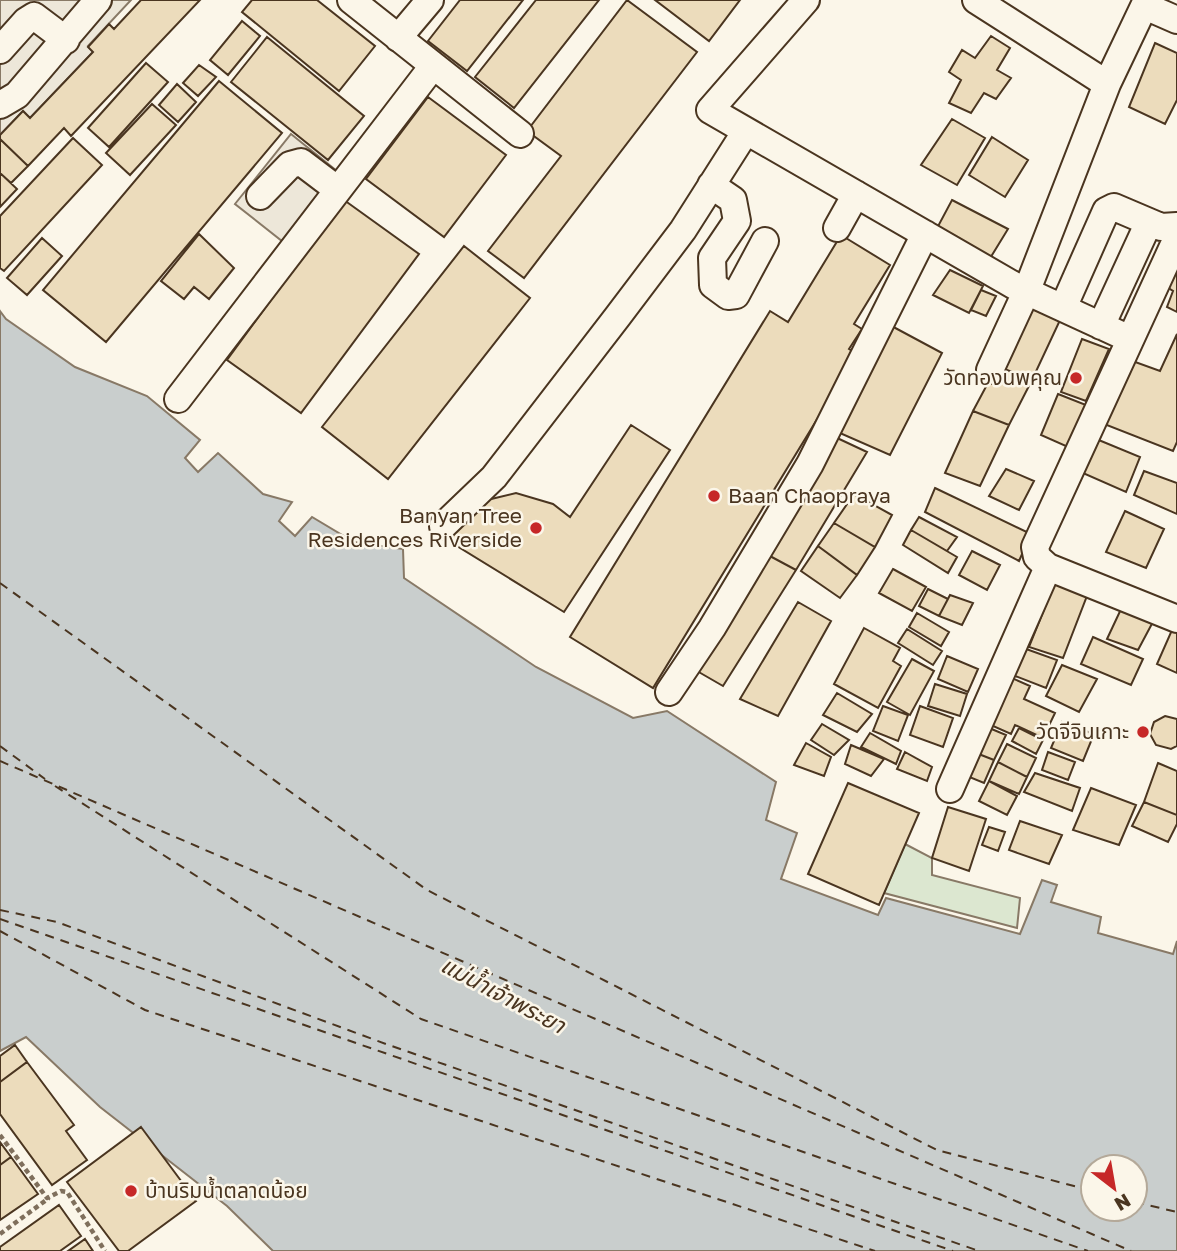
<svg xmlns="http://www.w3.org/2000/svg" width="1177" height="1251" viewBox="0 0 1177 1251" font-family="'Golos Text','Noto Sans Thai',sans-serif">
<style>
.green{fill:#dce7d0;stroke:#887966;stroke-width:2}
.parking{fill:#ede7d9;stroke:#887966;stroke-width:2}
.water{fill:#c9cecd;stroke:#887966;stroke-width:2;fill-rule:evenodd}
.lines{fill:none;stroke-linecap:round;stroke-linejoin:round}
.ferry{stroke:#4a3520;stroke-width:2;stroke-dasharray:9 7;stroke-linecap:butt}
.building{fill:#ecdcbc;stroke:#4a3520;stroke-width:2}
.minor-casing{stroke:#4a3520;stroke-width:30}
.path{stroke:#7f6f5c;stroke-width:4.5;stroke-dasharray:5 3.5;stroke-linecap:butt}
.minor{stroke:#fbf6e9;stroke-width:26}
.poi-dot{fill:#c62828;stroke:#fbf6e9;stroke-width:2.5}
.labels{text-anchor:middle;stroke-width:5;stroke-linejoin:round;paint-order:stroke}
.poi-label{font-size:21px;fill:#4a3520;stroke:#fbf6e9;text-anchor:end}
.water-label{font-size:23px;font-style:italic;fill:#4a3520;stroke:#fbf6e9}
</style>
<rect width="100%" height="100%" fill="#fbf6e9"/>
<path class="green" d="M905 844 932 858V875L1020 898 1017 928 884 893Z"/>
<path class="parking" d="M0 0H131L88 46 93 52 30 118 23 111 0 135Z
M291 134 343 176 287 245 235 204Z"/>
<path class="water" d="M0 311 6 319 75 367 147 396 200 440 185 458 198 472 218 453 263 494 292 502 279 521 295 536 312 517 354 542 403 549 404 578 536 667 633 718 667 711 776 782 766 820 797 833 781 879 878 915 886 898 1020 934 1042 880 1057 885 1051 902 1101 917 1098 933 1173 954 1177 941V1251H273L227 1206 100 1107 26 1037 0 1051ZM1093 1167H1135V1209H1093Z"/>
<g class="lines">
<path class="ferry" d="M0 583 427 890 937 1150 1093 1191
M0 746 45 779
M0 761 1131 1251
M55 786 421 1019 1088 1251
M0 910 57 922 386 1044 979 1251
M0 919 953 1251
M0 931 145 1010 875 1251
M1135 1202 1177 1212"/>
</g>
<path class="building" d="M141 0H200L71 136 64 128 28 166 0 139V135L23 111 30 118 93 52 88 47 109 24 114 29Z
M252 0H317L375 46 339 91 242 12Z
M460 0H523L467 71 428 41Z
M536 0H599L514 108 475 77Z
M627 0 697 52 524 278 488 251 561 156 527 131Z
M655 0H740L709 41Z
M242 21 260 36 228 75 210 60Z
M991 36 1010 48 997 70 1011 78 996 99 984 93 971 113 949 103 961 80 949 72 962 50 975 58Z
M267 37 364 116 328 160 231 82Z
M1155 43 1177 53V100L1165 124 1129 107Z
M146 63 168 82 109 147 88 128Z
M199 65 216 77 198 96 183 83Z
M219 81 282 133 106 342 43 290Z
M177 84 196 102 178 122 159 105Z
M428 97 506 155 444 237 366 179Z
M152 104 176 125 130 175 106 153Z
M952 119 985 138 957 185 921 165Z
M992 137 1028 160 1005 197 969 175Z
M73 138 102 165 4 271 0 268V216Z
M0 139 28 166 11 183 0 173Z
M0 173 17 189 0 207Z
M344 200 419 254 301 413 227 360Z
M952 200 1008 229 989 260 936 230Z
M199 234 234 268 209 299 194 287 184 299 161 281Z
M841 235 890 265 854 324 862 329 849 349 857 354 653 688 570 637 770 311 788 322Z
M42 238 62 256 27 295 7 278Z
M1177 245V312L1167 307 1173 291 1157 281Z
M464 246 530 298 388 479 322 427Z
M950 270 983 286 969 313 933 295Z
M981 290 996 296 986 316 971 310Z
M1025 304 1061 318 1032 380 997 366Z
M886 323 942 353 890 455 833 430Z
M1177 334V442L1173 451 1099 422 1127 359 1160 371Z
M1082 339 1109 349 1086 401 1061 392Z
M997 366 1032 380 1009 425 973 411Z
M1058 394 1086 405 1068 447 1041 435Z
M973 411 1009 425 980 486 945 473Z
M631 425 670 450 564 612 444 538 483 501 516 493 553 504 570 517Z
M1089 436 1140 457 1126 492 1076 470Z
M835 437 867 452 796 570 768 555Z
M1006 469 1034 481 1019 510 989 496Z
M1144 471 1177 483V514L1134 495Z
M935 488 1031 534 1019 561 925 512Z
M854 494 892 515 875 547 834 523Z
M1125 511 1164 529 1146 568 1106 552Z
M919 517 957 537 947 551 911 530Z
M834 523 875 547 857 575 818 546Z
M911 530 957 557 948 573 903 545Z
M818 546 857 575 840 598 801 571Z
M972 551 1000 565 987 590 959 575Z
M768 555 796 570 723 686 697 671Z
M893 569 926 587 912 611 879 593Z
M1058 575 1090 588 1063 658 1029 647Z
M928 589 948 599 939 616 919 606Z
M950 595 973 603 962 625 939 616Z
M798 602 831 621 778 716 740 699Z
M1122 607 1155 618 1138 650 1107 639Z
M917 613 949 632 941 646 909 627Z
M864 628 900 648 893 661 901 666 878 708 834 684Z
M907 629 942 651 933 665 898 643Z
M1172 630 1177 632V673L1157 664Z
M1093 637 1143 659 1131 685 1081 664Z
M1015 645 1057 660 1046 688 1005 672Z
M947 656 978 669 968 692 938 679Z
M912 659 934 671 910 715 887 702Z
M1062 665 1097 679 1079 712 1046 696Z
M1005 675 1030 686 1024 699 1055 713 1043 738 1015 725 1011 734 984 722Z
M935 684 967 694 960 716 928 706Z
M837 693 872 714 857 732 823 715Z
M883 706 908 715 898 741 873 731Z
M920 706 953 718 943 747 910 735Z
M1165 716 1177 719V746L1171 749 1156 745 1150 734 1154 722Z
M1062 722 1094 734 1083 761 1051 748Z
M822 724 849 740 834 755 811 740Z
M982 725 1006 735 994 760 971 751Z
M1019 728 1043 740 1036 754 1012 741Z
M870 733 901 751 896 764 861 747Z
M806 743 831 757 824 776 794 765Z
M1007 744 1036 758 1027 777 998 762Z
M851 745 884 759 871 776 845 764Z
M971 751 994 760 984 783 962 774Z
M905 752 932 767 927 781 897 769Z
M1048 752 1075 762 1068 780 1042 770Z
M998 762 1027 777 1019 794 989 781Z
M1158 763 1177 771V815L1144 802Z
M1035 773 1080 788 1072 811 1024 792Z
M989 781 1017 796 1007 815 979 801Z
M848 783 919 813 879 905 808 874Z
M1091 788 1136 805 1119 845 1073 830Z
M1144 802 1177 815V824L1168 842 1132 826Z
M948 807 986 819 969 871 932 858Z
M1020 821 1062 835 1049 864 1009 850Z
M989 827 1005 832 998 851 982 845Z
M15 1045 27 1062 0 1082V1056Z
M27 1062 74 1125 66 1131 87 1160 52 1185 0 1114V1082Z
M141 1127 196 1201 128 1251H119L67 1182Z
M0 1142 11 1157 0 1165Z
M11 1157 38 1194 0 1220V1165Z
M59 1205 81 1236 60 1251H0V1247Z
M85 1239 93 1251H68Z"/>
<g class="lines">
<defs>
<path id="minor" d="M351 0 520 134
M806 0 710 110 1015 286 1130 339
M976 0 1107 84
M1145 6 1177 20
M398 38 430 0
M0 50 26 21 34 16 66 40
M0 105 17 95 98 0
M711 185 733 200 737 221 712 258 713 285 728 296 736 295 765 241
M260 196 290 165 301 162 338 190
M837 228 856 194
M1177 238 1035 547 1037 557 1048 567 1177 619
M1063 308 1106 211 1114 207 1161 227 1177 226
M1101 326 1149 222
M990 370 1027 290 1107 84 1147 0
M178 399 433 66
M443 526 494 477 618 316 683 230 746 131
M669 692 712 628 810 464 925 234
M950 789 1048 567"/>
</defs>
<use href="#minor" class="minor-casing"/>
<path class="path" d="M0 1135 47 1198 61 1191 67 1192 105 1251
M0 1234 49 1198"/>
<use href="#minor" class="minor"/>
</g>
<g class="poi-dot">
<circle cx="1076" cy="378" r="7"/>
<circle cx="714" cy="496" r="7"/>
<circle cx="536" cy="528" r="7"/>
<circle cx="1143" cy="732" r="7"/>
<circle cx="131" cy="1191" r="7"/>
</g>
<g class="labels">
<g class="poi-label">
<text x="1062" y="385">วัดทองนพคุณ</text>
<text x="728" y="503" text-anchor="start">Baan Chaopraya</text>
<text x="522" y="523">Banyan Tree<tspan x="522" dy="24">Residences Riverside</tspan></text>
<text x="1129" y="739">วัดจีจินเกาะ</text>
<text x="145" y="1198" text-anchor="start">บ้านริมน้ำตลาดน้อย</text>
</g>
<g class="water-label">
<text transform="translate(503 995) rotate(28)" y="8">แม่น้ำเจ้าพระยา</text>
</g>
</g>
<g transform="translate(1114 1188) rotate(149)"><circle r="33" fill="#fbf6e9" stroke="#b4a999" stroke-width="2"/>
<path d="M0-5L12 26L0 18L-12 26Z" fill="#c62828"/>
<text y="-10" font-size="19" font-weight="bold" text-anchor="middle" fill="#4a3520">N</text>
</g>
</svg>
